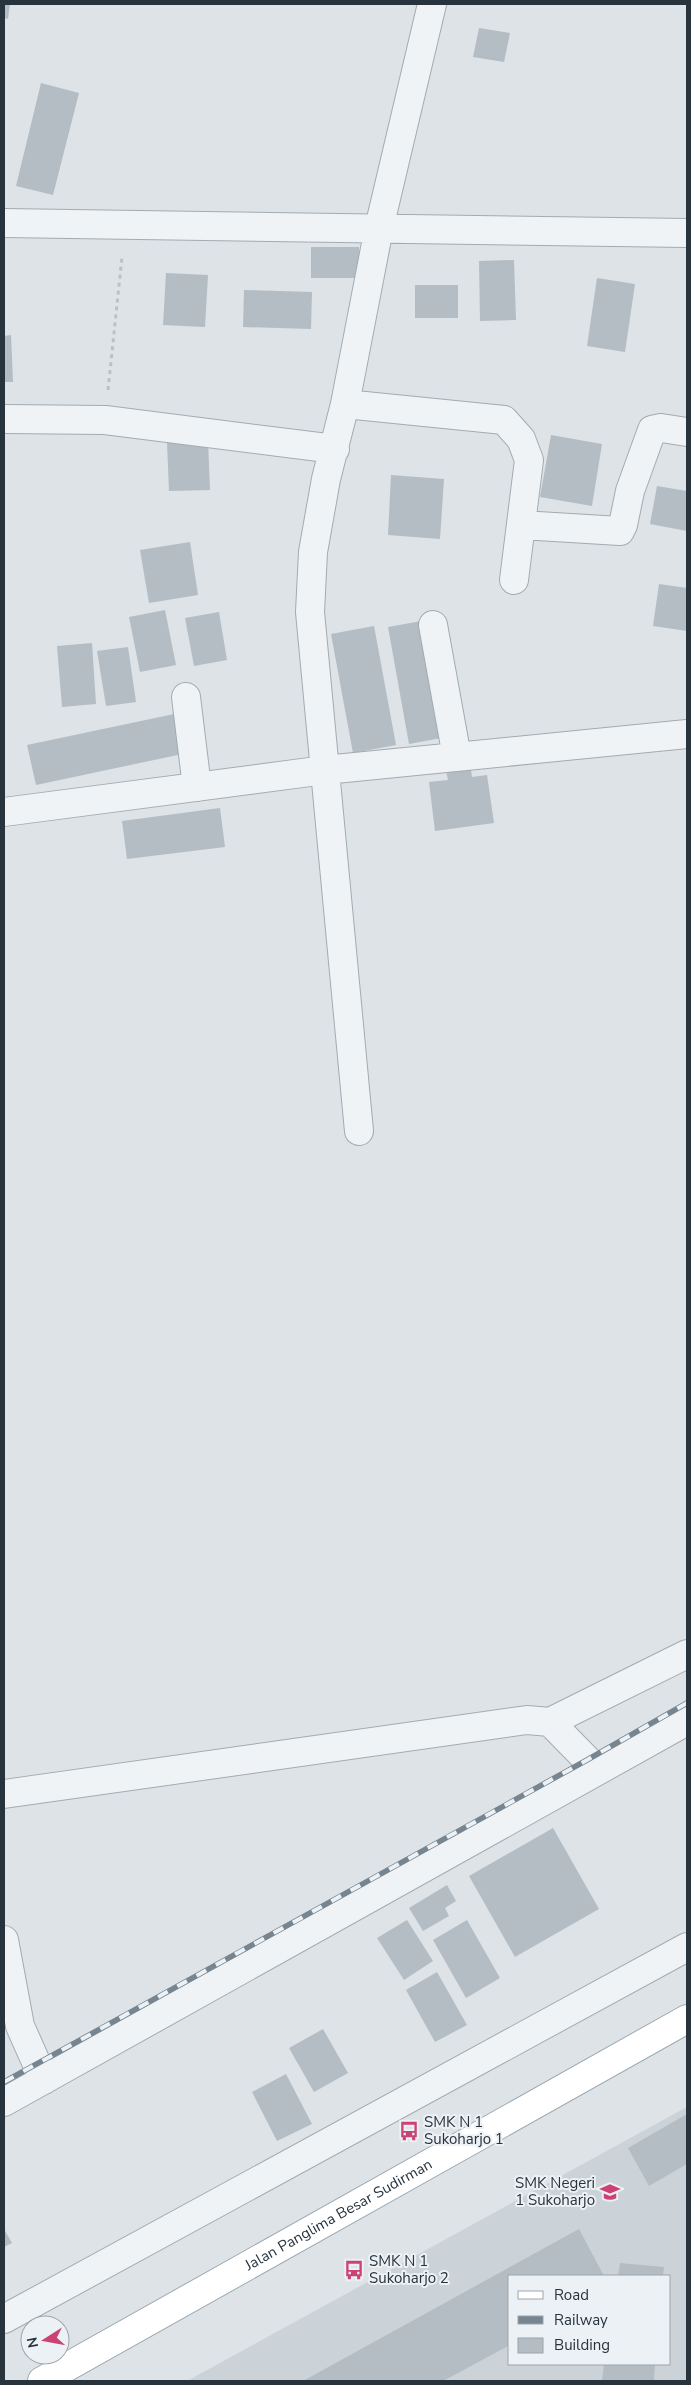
<svg xmlns="http://www.w3.org/2000/svg" width="691" height="2385" viewBox="0 0 691 2385" font-family="'Nunito Sans',sans-serif">
<style>
.built{fill:#cbd3d9;fill-rule:evenodd}
.building{fill:#b4bdc4}
.lines{fill:none;stroke-linecap:round;stroke-linejoin:round}
.minor-casing{stroke:#a3abb1;stroke-width:30}
.major-casing{stroke:#9daab2;stroke-width:30}
.path{stroke:#bcc1c5;stroke-width:3;stroke-dasharray:4 4;stroke-linecap:butt}
.minor{stroke:#f0f3f5;stroke-width:28}
.major{stroke:#fff;stroke-width:28}
.rail-casing{stroke:#778590;stroke-width:5.5}
.rail{stroke:#ecf1f5;stroke-width:4;stroke-dasharray:11;stroke-linecap:butt}
.labels{text-anchor:middle;stroke-width:4;stroke-linejoin:round;paint-order:stroke}
.poi-label{font-size:15px;fill:#27333d;stroke:#ecf1f5;text-anchor:start}
.street-label{font-size:15px;fill:#27333d;stroke:#ecf1f5}
</style>
<rect width="100%" height="100%" fill="#dde3e7"/>
<path class="built" d="M687 2107V2381H187ZM510 2276H670V2364H510Z"/>
<path class="building" d="M4 4H10L8 19 4 18Z
M479 28 510 33 504 62 473 57Z
M41 83 79 93 53 195 16 186Z
M311 247H359V278H311Z
M514 260 516 320 480 321 479 261Z
M166 273 208 275 205 327 163 325Z
M597 278 635 284 625 352 587 346Z
M415 285H458V318H415Z
M244 290 312 292 311 329 243 327Z
M11 335 13 382H4V336Z
M551 435 602 444 592 506 540 497Z
M208 440 210 490 169 491 167 442Z
M391 475 444 479 440 539 388 535Z
M657 486 687 491V531L650 524Z
M190 542 198 595 149 603 140 550Z
M659 584 687 588V631L653 626Z
M165 610 176 665 140 672 129 617Z
M219 612 227 660 194 666 185 618Z
M427 620 447 737 409 744 388 627Z
M374 626 396 745 353 753 331 634Z
M92 643 96 704 62 707 57 646Z
M128 647 136 702 106 706 97 651Z
M179 713 187 753 36 785 27 745Z
M470 763 472 777 487 775 494 823 435 831 429 782 448 780 445 766Z
M220 808 225 847 127 859 122 821Z
M553 1828 599 1909 515 1957 469 1876Z
M447 1885 456 1901 445 1908 449 1916 423 1931 409 1908Z
M407 1920 433 1961 404 1980 377 1938Z
M467 1920 500 1978 466 1998 433 1940Z
M437 1972 467 2025 435 2042 406 1990Z
M323 2029 348 2073 314 2092 289 2048Z
M286 2074 312 2124 277 2141 252 2092Z
M687 2114V2164L649 2186 628 2148Z
M4 2229 12 2243 4 2247Z
M579 2229 604 2276H510V2345L443 2381H303Z
M620 2263 664 2267 663 2276H618Z
M604 2364H655L654 2381H602Z"/>
<g class="lines">
<defs>
<path id="minor" d="M4 223 687 233
M345 404 504 420 521 439 529 460 514 580
M4 419 105 420 335 449
M521 525 620 531 623 525 630 491 652 430 661 428 687 432
M433 625 457 757
M186 697 197 787
M4 812 325 770 687 734
M359 1131 310 612 313 552 326 479 345 404 379 228 432 4
M550 1722 687 1654
M4 1794 527 1720 550 1722 597 1770
M4 1940 20 2026 44 2080
M4 2102 687 1721
M4 2319 687 1947"/>
<g id="major">
<path id="s1" d="M42 2381 687 2019"/>
</g>
</defs>
<use href="#minor" class="minor-casing"/>
<use href="#major" class="major-casing"/>
<path class="path" d="M108 390 122 257"/>
<use href="#minor" class="minor"/>
<use href="#major" class="major"/>
<defs>
<path id="rail" d="M4 2082 587 1760 687 1703"/>
</defs>
<use href="#rail" class="rail-casing"/>
<use href="#rail" class="rail"/>
</g>
<defs>
<symbol id="bus-bare" viewBox="-9 -9 18 18"><path d="M-5-6H5V4H4V6H2V4H-2V6H-4V4H-5ZM-3.5-4V0h7V-4ZM-3.5 1.2v1.5H-2V1.2ZM2 1.2v1.5H3.5V1.2Z" fill="#cc4272" stroke="#ecf1f5" stroke-width="2.5" paint-order="stroke"/></symbol>
<symbol id="school-bare" viewBox="-9 -9 18 18"><path d="M0-5L7-2L0 1L-7-2ZM-4 1L0 2.5L4 1V4Q0 6-4 4Z" fill="#cc4272" stroke="#ecf1f5" stroke-width="2.5" paint-order="stroke"/></symbol>
</defs>
<g fill-rule="evenodd">
<use href="#bus-bare" x="395" y="2117" width="28" height="28"/>
<use href="#school-bare" x="596" y="2178" width="28" height="28"/>
<use href="#bus-bare" x="340" y="2256" width="28" height="28"/>
</g>
<g class="labels">
<g class="poi-label">
<text x="424" y="2127">SMK N 1<tspan x="424" dy="17">Sukoharjo 1</tspan></text>
<text x="595" y="2188" text-anchor="end">SMK Negeri<tspan x="595" dy="17">1 Sukoharjo</tspan></text>
<text x="369" y="2266">SMK N 1<tspan x="369" dy="17">Sukoharjo 2</tspan></text>
</g>
<g class="street-label">
<text dy="5" stroke="none"><textPath href="#s1" startOffset="340">Jalan Panglima Besar Sudirman</textPath></text>
</g>
</g>
<rect width="691" height="2385" fill="none" stroke="#27333d" stroke-width="10"/>
<rect x="508" y="2275" width="162" height="90" fill="#ecf1f5" stroke="#9da5ab"/>
<rect x="518" y="2291" width="25" height="8" fill="#ffffff" stroke="#9da5ab"/>
<text x="554" y="2300" font-size="15" fill="#27333d">Road</text>
<rect x="518" y="2316" width="25" height="8" fill="#778590" stroke="#9da5ab"/>
<text x="554" y="2325" font-size="15" fill="#27333d">Railway</text>
<rect x="518" y="2338" width="25" height="15" fill="#b4bdc4" stroke="#9da5ab"/>
<text x="554" y="2350" font-size="15" fill="#27333d">Building</text>
<g transform="translate(45 2340) rotate(259)"><circle r="24" fill="#ecf1f5" stroke="#9da5ab"/>
<path d="M0-4L9 19L0 12L-9 19Z" fill="#cc4272"/>
<text y="-8" font-size="14" font-weight="bold" text-anchor="middle" fill="#27333d">N</text>
</g>
</svg>
